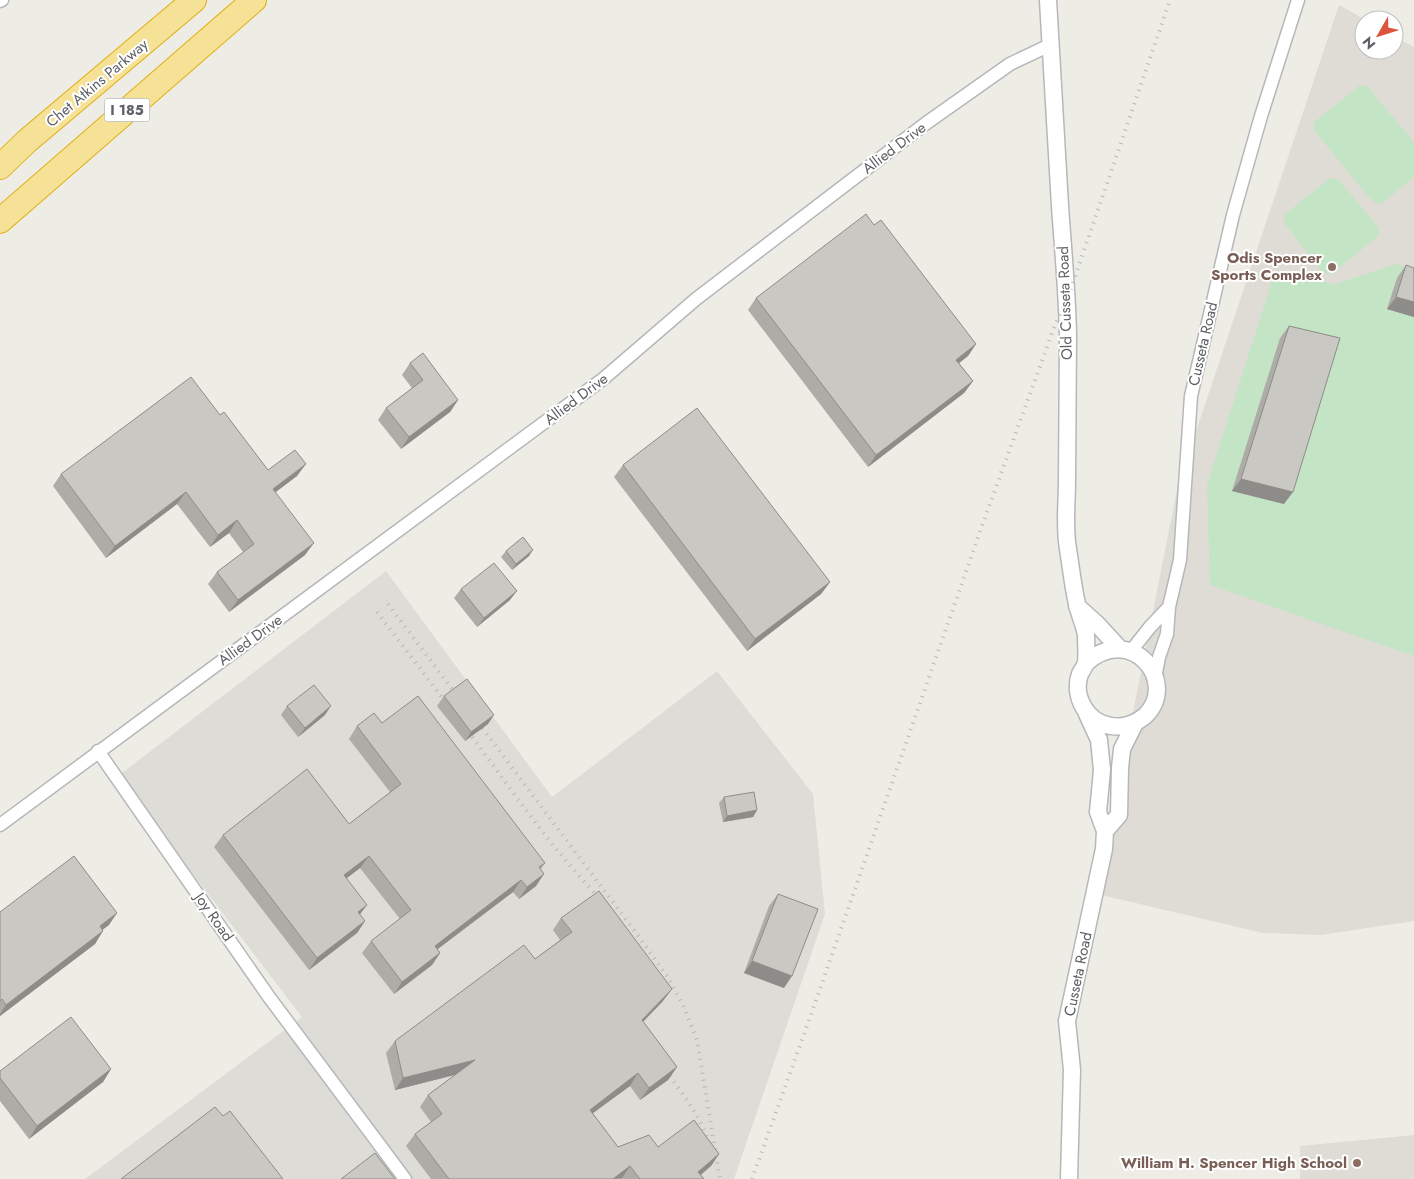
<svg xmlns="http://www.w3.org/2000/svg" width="1414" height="1179" viewBox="0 0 1414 1179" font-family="Jost,sans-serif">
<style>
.industrial{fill:#dddcd7}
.education{fill:#dedcd4}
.green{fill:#c4e4c6}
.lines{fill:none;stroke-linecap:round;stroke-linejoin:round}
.minor-casing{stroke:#b5b7bb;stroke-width:15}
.tertiary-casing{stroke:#b5b7bb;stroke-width:19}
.motorway-casing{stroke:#e1ad12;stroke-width:26}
.minor{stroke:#fff;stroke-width:12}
.tertiary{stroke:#fff;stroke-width:16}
.motorway{stroke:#f5e296;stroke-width:24}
.rail{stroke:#b5b6b6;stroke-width:4;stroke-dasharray:1 6;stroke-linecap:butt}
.wall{fill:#aeaca7}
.shaded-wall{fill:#8d8c88}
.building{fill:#cac8c2;stroke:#8d8c88}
.education-dot{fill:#8d6e63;stroke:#fff;stroke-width:2}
.labels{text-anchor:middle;stroke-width:4;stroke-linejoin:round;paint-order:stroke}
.shield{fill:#fff;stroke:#8e9092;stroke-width:1}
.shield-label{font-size:14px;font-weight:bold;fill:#5d6064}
.street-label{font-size:15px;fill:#5d6064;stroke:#fff}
.education-label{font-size:15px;font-weight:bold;fill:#785e54;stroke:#fff;text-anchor:end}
</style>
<rect width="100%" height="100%" fill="#eeede5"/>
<path class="industrial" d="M386 571 552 797 717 671 813 794 825 914 734 1179H85L302 1017 118 776Z"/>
<path class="education" d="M1339 5 1366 20H1364V50H1394V36L1414 47V921L1321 935 1263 933 1097 894 1178 485Z
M1414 1135V1179H1300V1146Z"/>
<path class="green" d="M1366 85 1414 142V177L1381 204 1372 201 1314 130 1313 123 1359 86Z
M1330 178 1339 180 1378 227 1379 235 1332 274 1322 272 1285 224 1284 215Z
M1396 264 1414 269V656L1210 585 1207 485 1274 275 1335 284Z"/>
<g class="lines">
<defs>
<path id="minor" d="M0 1 2 0
M1131 651 1150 627 1169 607
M1155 678 1159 657 1167 634 1169 607 1180 560 1191 396 1233 215 1261 116 1298 0
M98 751 269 997 405 1179
M0 825 603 379 696 299 925 124 1010 64 1050 45"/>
<path id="tertiary" d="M1048 0C1052 69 1056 137 1060 206 1063 249 1067 291 1068 334 1068 383 1067 432 1067 481 1067 503 1064 527 1068 549 1071 568 1073 586 1077 604 1079 614 1084 624 1086 635 1086 643 1087 654 1086 662 1085 667 1082 670 1080 674 1072 696 1087 723 1111 726 1123 728 1135 724 1145 716 1180 682 1131 622 1086 663
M1077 606 1097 624 1119 648
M1105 831 1119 815 1120 768 1122 749 1135 723
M1069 1179 1072 1070 1067 1021 1104 849 1105 831 1098 812 1102 770 1099 740 1087 714"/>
<path id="motorway" d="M0 167 27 141 194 0
M0 221 254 0"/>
</defs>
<use href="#minor" class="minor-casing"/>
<use href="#tertiary" class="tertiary-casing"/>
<use href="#motorway" class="motorway-casing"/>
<use href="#minor" class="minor"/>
<use href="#tertiary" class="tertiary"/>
<use href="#motorway" class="motorway"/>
<path class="rail" d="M388 604 461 701
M377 612 450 708
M474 717 639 937 669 979 683 1005 697 1040 720 1179
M464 726C509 786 552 850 605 904
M661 1065C683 1094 699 1113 711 1148
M752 1179 813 1009 983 523 1055 325 1066 303 1170 0"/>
</g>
<path class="wall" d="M874 225 976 344 968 356 959 363 973 381 964 393 868 467 748 310 756 298Z
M1406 265 1414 317 1387 309 1397 278Z
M1289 326 1284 504 1232 491 1280 338Z
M410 363 458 400 450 412 401 449 378 420 386 408 412 388 402 375Z
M220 415 268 470 297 476 275 492 305 555 229 612 208 584 217 572 243 552 229 533 210 547 177 504 106 558 53 486 61 474Z
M623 465 830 582 821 594 747 651 614 477Z
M506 551 529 556 512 570 501 557Z
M461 589 510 600 477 627 454 598Z
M444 696 488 724 465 741 437 706Z
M287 706 325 715 298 737 281 715Z
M382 723 545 863 541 869 536 886 519 899 513 892 437 949 440 953 432 965 394 994 362 953 371 941 400 919 360 868 347 878 360 915 365 921 357 933 309 970 214 847 223 835 349 824 390 792 349 739 357 726Z
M724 797 757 810 753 817 723 822 719 803Z
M778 894 784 988 744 973 769 906Z
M0 912 109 925 102 930 95 944 0 1016Z
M561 918 663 1001 643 1022 677 1067 668 1080 640 1100 630 1086 592 1113 618 1147H658L719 1154 711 1166 701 1175 704 1179H431L406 1146 415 1134 431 1122 420 1107 428 1095 455 1075 395 1090 386 1053 395 1041 535 959 560 940 553 930Z
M111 1069 103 1082 29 1139 0 1101V1071Z"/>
<path class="shaded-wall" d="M1396 297 1414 302V317L1387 309Z
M976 344 968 356 948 372 956 360Z
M973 381 964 393 868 467 876 455Z
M458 400 450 412 401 449 409 437Z
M306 464 297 476 264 501 273 489Z
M1241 479 1293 492 1284 504 1232 491Z
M186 492 177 504 106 558 115 546Z
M237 520 229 533 210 547 218 535Z
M314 543 305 555 229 612 238 600Z
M533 550 529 556 512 570 516 564Z
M830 582 821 594 747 651 755 639Z
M517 591 510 600 477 627 484 618Z
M331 706 325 715 298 737 305 728Z
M494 715 488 724 465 741 471 732Z
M757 810 753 817 723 822 727 816Z
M369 856 360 868 335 887 344 875Z
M544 874 536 886 519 899 527 887Z
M521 880 513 892 426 958 435 946Z
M367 905 358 917V912Z
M117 913 109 925 91 938 100 926Z
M365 921 357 933 309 970 317 958Z
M103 931 95 944 0 1016V1014L6 1005Z
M440 953 432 965 394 994 402 982Z
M752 961 792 976 784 988 744 973Z
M672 989 663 1001 633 1032 642 1020Z
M475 1060 466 1072 395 1090 403 1078Z
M677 1067 668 1080 640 1100 649 1088Z
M111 1069 103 1082 29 1139 37 1126Z
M638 1073 630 1086 581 1122 590 1110Z
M719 1154 711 1166 695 1179 698 1172Z
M630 1166 622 1178 613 1179Z"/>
<path class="building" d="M866 214 874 225 881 220 976 344 956 360 973 381 876 455 756 298Z
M1406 265 1414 268V302L1396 297Z
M1289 326 1340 338 1293 492 1241 479Z
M423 353 458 400 409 437 386 408 423 380 410 363Z
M191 377 220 415 224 412 268 470 295 450 306 464 273 489 314 543 238 600 217 572 254 544 237 520 218 535 186 492 115 546 61 474Z
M697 408 830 582 755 639 623 465Z
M523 537 533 550 516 564 506 551Z
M494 563 517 591 484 618 461 589Z
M467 679 494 715 471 732 444 696Z
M314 685 331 706 305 728 287 706Z
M418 696 545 863 539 867 544 874 527 887 521 880 435 946 440 953 402 982 371 941 411 910 369 856 344 875 367 905 358 912 365 921 317 958 223 835 307 769 349 824 401 784 357 726 374 713 382 723Z
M754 792 757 810 727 816 724 797Z
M74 856 117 913 100 926 103 931 6 1005 2 999 0 1001V912Z
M599 891 672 989 642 1020 677 1067 649 1088 638 1073 590 1110 618 1147 649 1135 658 1147 694 1120 719 1154 698 1172 704 1179H640L630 1166 613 1179H449L415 1134 442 1114 428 1095 475 1060 403 1078 395 1041 524 945 535 959 572 932 561 918Z
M778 894 818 909 792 976 752 961Z
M71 1017 111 1069 37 1126 0 1078V1071Z
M215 1107 223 1116 230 1111 283 1179H121Z
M375 1153 395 1179H341Z"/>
<g class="education-dot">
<circle cx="1332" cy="267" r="5"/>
<circle cx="1357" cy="1163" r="5"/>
</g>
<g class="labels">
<rect class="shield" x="104.5" y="98.5" width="45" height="23" rx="4"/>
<g class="shield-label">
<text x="127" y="115">I 185</text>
</g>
<g class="street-label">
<text transform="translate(97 83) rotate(-40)" y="5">Chet Atkins Parkway</text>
<text transform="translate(894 148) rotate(-37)" y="5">Allied Drive</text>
<text transform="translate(1065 303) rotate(-92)" y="5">Old Cusseta Road</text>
<text transform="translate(1203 344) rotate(-77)" y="5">Cusseta Road</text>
<text transform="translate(576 399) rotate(-37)" y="5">Allied Drive</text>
<text transform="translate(250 640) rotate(-36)" y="5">Allied Drive</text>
<text transform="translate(214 917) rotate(55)" y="5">Joy Road</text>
<text transform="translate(1078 974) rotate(-78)" y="5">Cusseta Road</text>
</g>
<g class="education-label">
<text x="1322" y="263">Odis Spencer<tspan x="1322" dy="17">Sports Complex</tspan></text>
<text x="1347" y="1168">William H. Spencer High School</text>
</g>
</g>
<g transform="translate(1379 35) rotate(231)"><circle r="24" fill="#ffffff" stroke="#bebfc1"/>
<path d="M0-4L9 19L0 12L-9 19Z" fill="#dc543e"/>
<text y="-8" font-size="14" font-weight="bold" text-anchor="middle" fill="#5d6064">N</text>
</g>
</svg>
